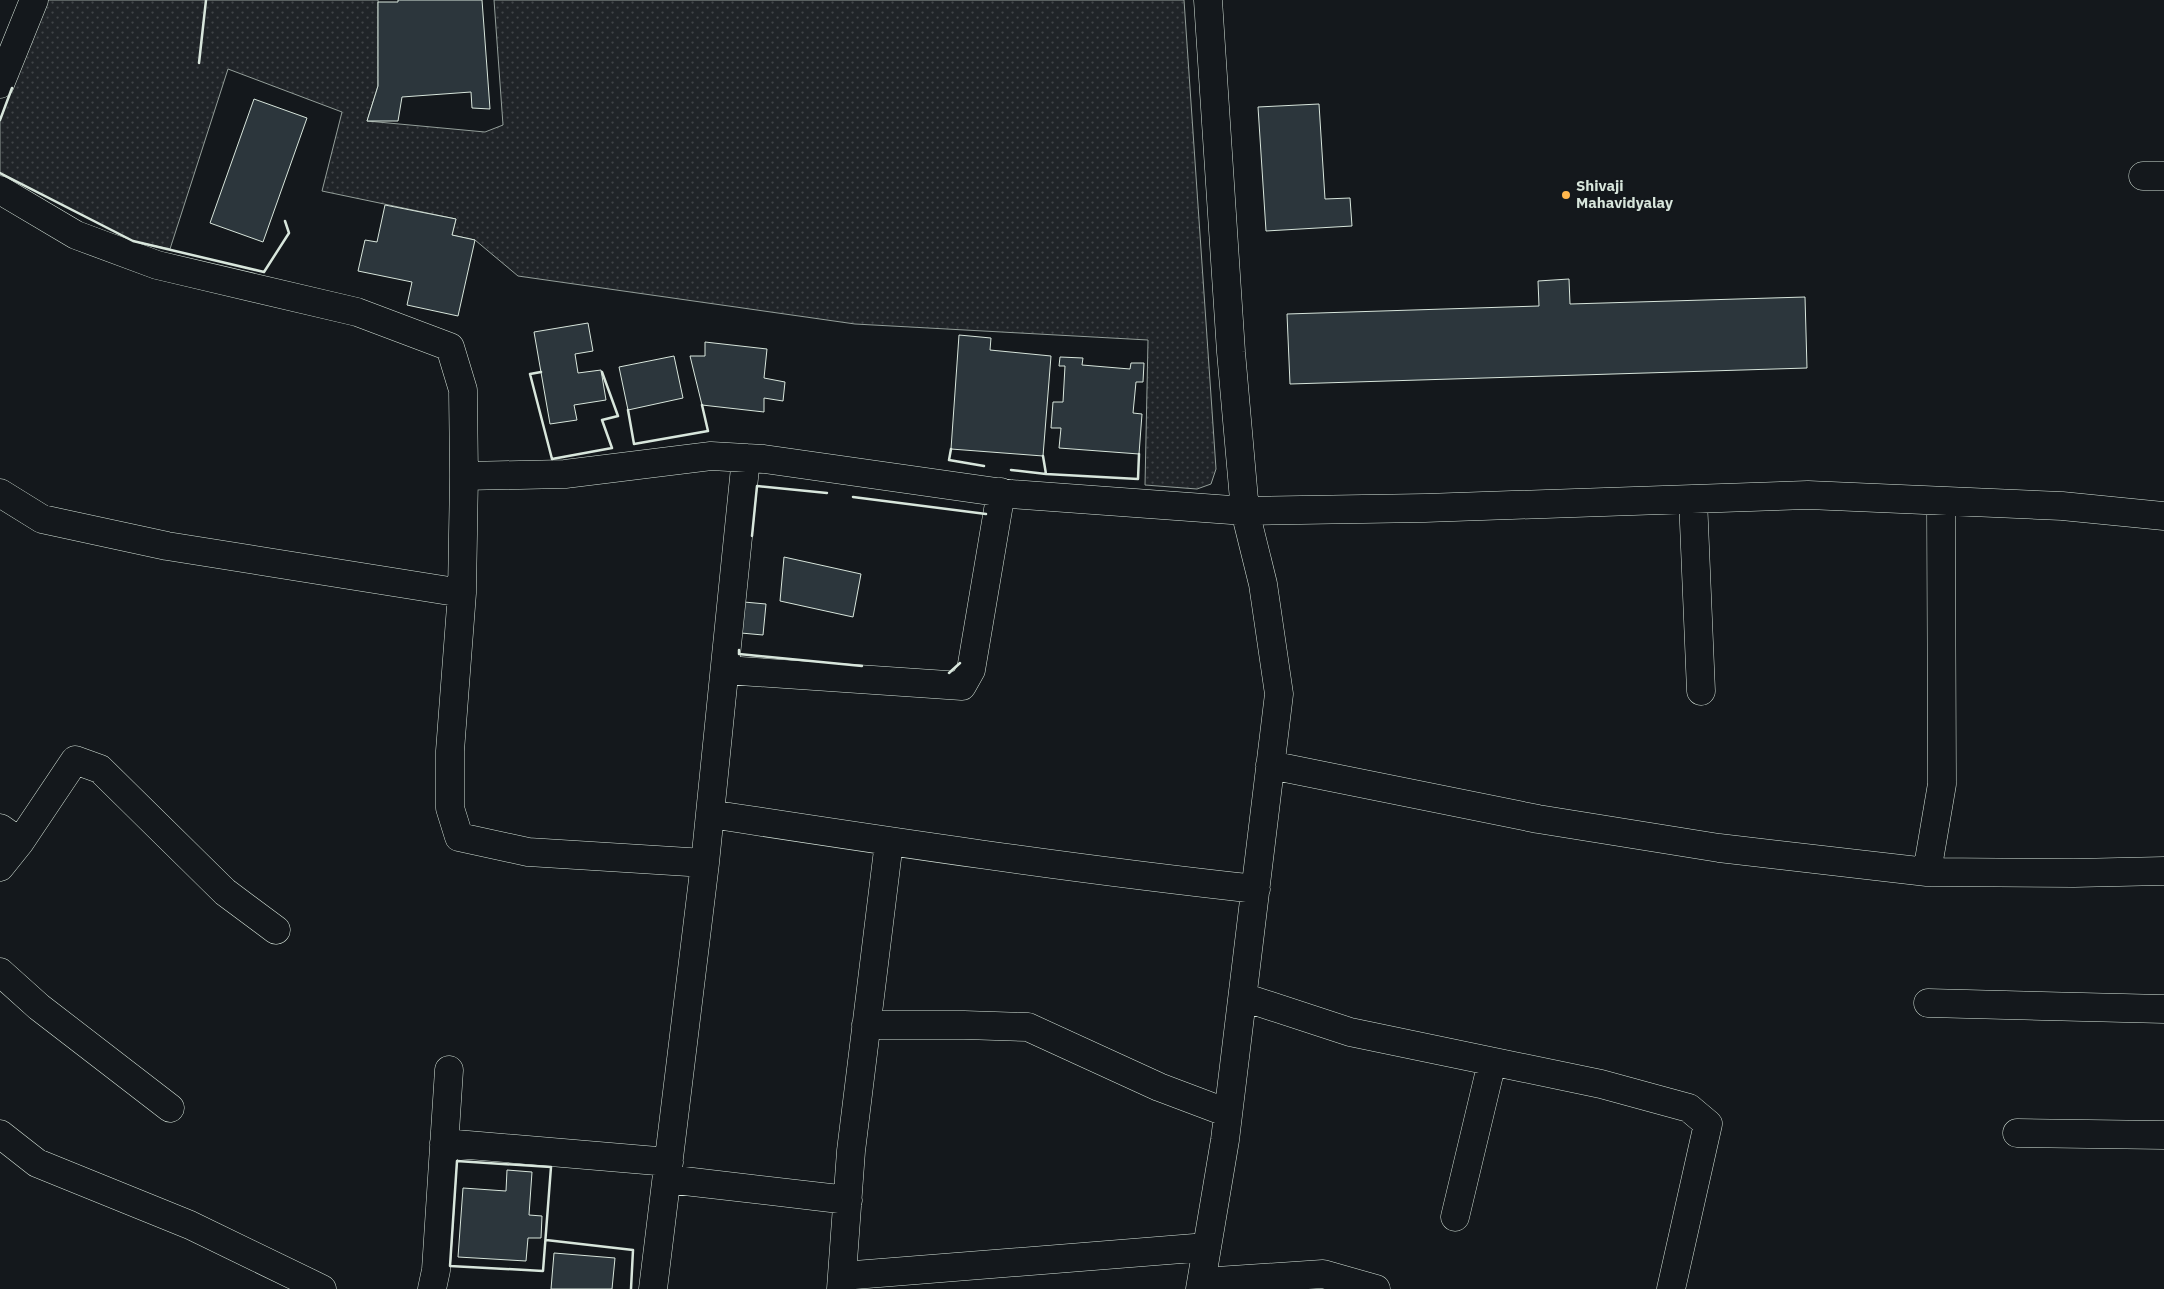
<svg xmlns="http://www.w3.org/2000/svg" width="2164" height="1289" viewBox="0 0 2164 1289" font-family="'IBM Plex Sans',sans-serif">
<style>
.grass{fill:url(#grass-dots);stroke:#939e99}
.building{fill:#2c363c;stroke:#d8e6dc}
.lines{fill:none;stroke-linecap:round;stroke-linejoin:round}
.minor-casing{stroke:#d8e6dc;stroke-width:29}
.minor{stroke:#14181c;stroke-width:28}
.wall{stroke:#d8e6dc;stroke-width:2.5}
.poi-dot{fill:#ffb74d;stroke:#14181c;stroke-width:2}
.labels{text-anchor:middle;stroke-width:4;stroke-linejoin:round;paint-order:stroke}
.poi-label{font-size:15px;font-weight:bold;fill:#d8e6dc;stroke:#14181c;text-anchor:start}
</style>
<defs>
<pattern id="grass-dots" width="8" height="8" patternUnits="userSpaceOnUse" patternTransform="scale(1.25)"><rect width="8" height="8" fill="#202428"/><path d="M2 2h.1M6 6h.1" fill="none" stroke="#404447" stroke-width="1.8" stroke-linecap="round"/></pattern>
</defs>
<rect width="100%" height="100%" fill="#14181c"/>
<path class="grass" d="M47 0H378V86L367 121 485 132 503 125 494 0H1184L1216 469 1211 484 1197 489 1145 485 1148 340 855 324 518 276 475 240 452 235 456 219 322 191 342 112 228 69 170 249 133 241 0 173V120Z"/>
<path class="building" d="M398 0H482L490 109 472 108 471 92 402 97 398 121H367L378 86V2H398Z
M254 99 307 118 263 242 210 223Z
M1319 104 1325 199 1350 198 1352 226 1266 231 1258 107Z
M385 205 456 219 452 235 475 240 458 316 407 305 412 282 358 271 365 240 377 242Z
M1569 279 1570 304 1805 297 1807 368 1290 384 1287 314 1539 306 1538 281Z
M588 323 593 351 575 354 578 373 601 370 606 400 574 405 577 420 550 424 534 332Z
M959 335 991 338 990 350 1051 356 1043 456 951 449Z
M705 342 767 349 764 378 785 382 783 401 764 398V412L702 405 690 356H705Z
M674 356 683 398 628 410 619 367Z
M1060 357 1083 358 1082 365 1130 369 1131 363H1144L1143 382H1136L1133 413 1142 414 1139 454 1059 448 1061 428H1051L1053 402H1063L1065 366H1059Z
M784 557 861 574 853 617 780 601Z
M744 602 766 604 763 635 741 633Z
M507 1170 532 1172 529 1215 542 1216 541 1238H528L526 1261 458 1257 463 1188 506 1191Z
M554 1253 615 1258 612 1289H551Z"/>
<g class="lines">
<defs>
<path id="minor" d="M0 84 34 0
M2143 176H2164
M0 190 76 235 157 265 357 312 450 347 463 390 464 476 462 593 450 751V808L459 837 528 852 705 863
M464 476 565 474 711 456 764 459 1011 494 1245 511 1425 508 1808 495 2062 506 2164 516
M0 493 42 519 167 546 462 593
M1693 499 1701 691
M725 670 962 686 971 670 1001 492
M1270 765 1538 819 1719 848 1927 872 2074 873 2164 871
M710 814C892 842 1073 869 1256 889
M0 828 20 842
M0 867 20 842 75 760 100 769 225 892 276 930
M1927 872 1942 784 1941 501
M0 972 39 1007 170 1108
M1243 997 1350 1032 1601 1084 1689 1108 1708 1124 1671 1289
M1928 1003 2164 1009
M866 1025H964L1028 1027 1159 1087 1228 1113
M2017 1133 2164 1135
M0 1134 37 1163 190 1225 322 1289
M444 1143 669 1162
M667 1179 848 1200
M1455 1217 1492 1062
M842 1276 1207 1247
M1202 1282 1323 1274 1376 1289
M432 1289 436 1270 449 1070
M653 1289 705 863 746 458
M841 1289 851 1151 889 842
M1200 1289 1225 1140 1279 694 1263 584 1245 511 1231 352 1208 0"/>
</defs>
<use href="#minor" class="minor-casing"/>
<use href="#minor" class="minor"/>
<path class="wall" d="M199 63 206 0
M0 120 12 88
M0 173 133 241 264 272 289 233 285 221
M541 372 530 374 552 459 612 448 602 420 618 416 602 372
M628 410 634 444 708 431 702 405
M951 449 949 460 984 466
M1043 456 1046 474 1138 479 1139 454
M1011 470 1046 474
M853 497 986 514
M752 536 757 486 827 493
M739 650V654L862 666
M949 673 960 663
M457 1161 551 1167 543 1271 450 1266Z
M546 1240 633 1250 631 1289"/>
</g>
<circle class="poi-dot" cx="1566" cy="195" r="5"/>
<g class="labels">
<g class="poi-label">
<text x="1576" y="191">Shivaji<tspan x="1576" dy="17">Mahavidyalay</tspan></text>
</g>
</g>
</svg>
